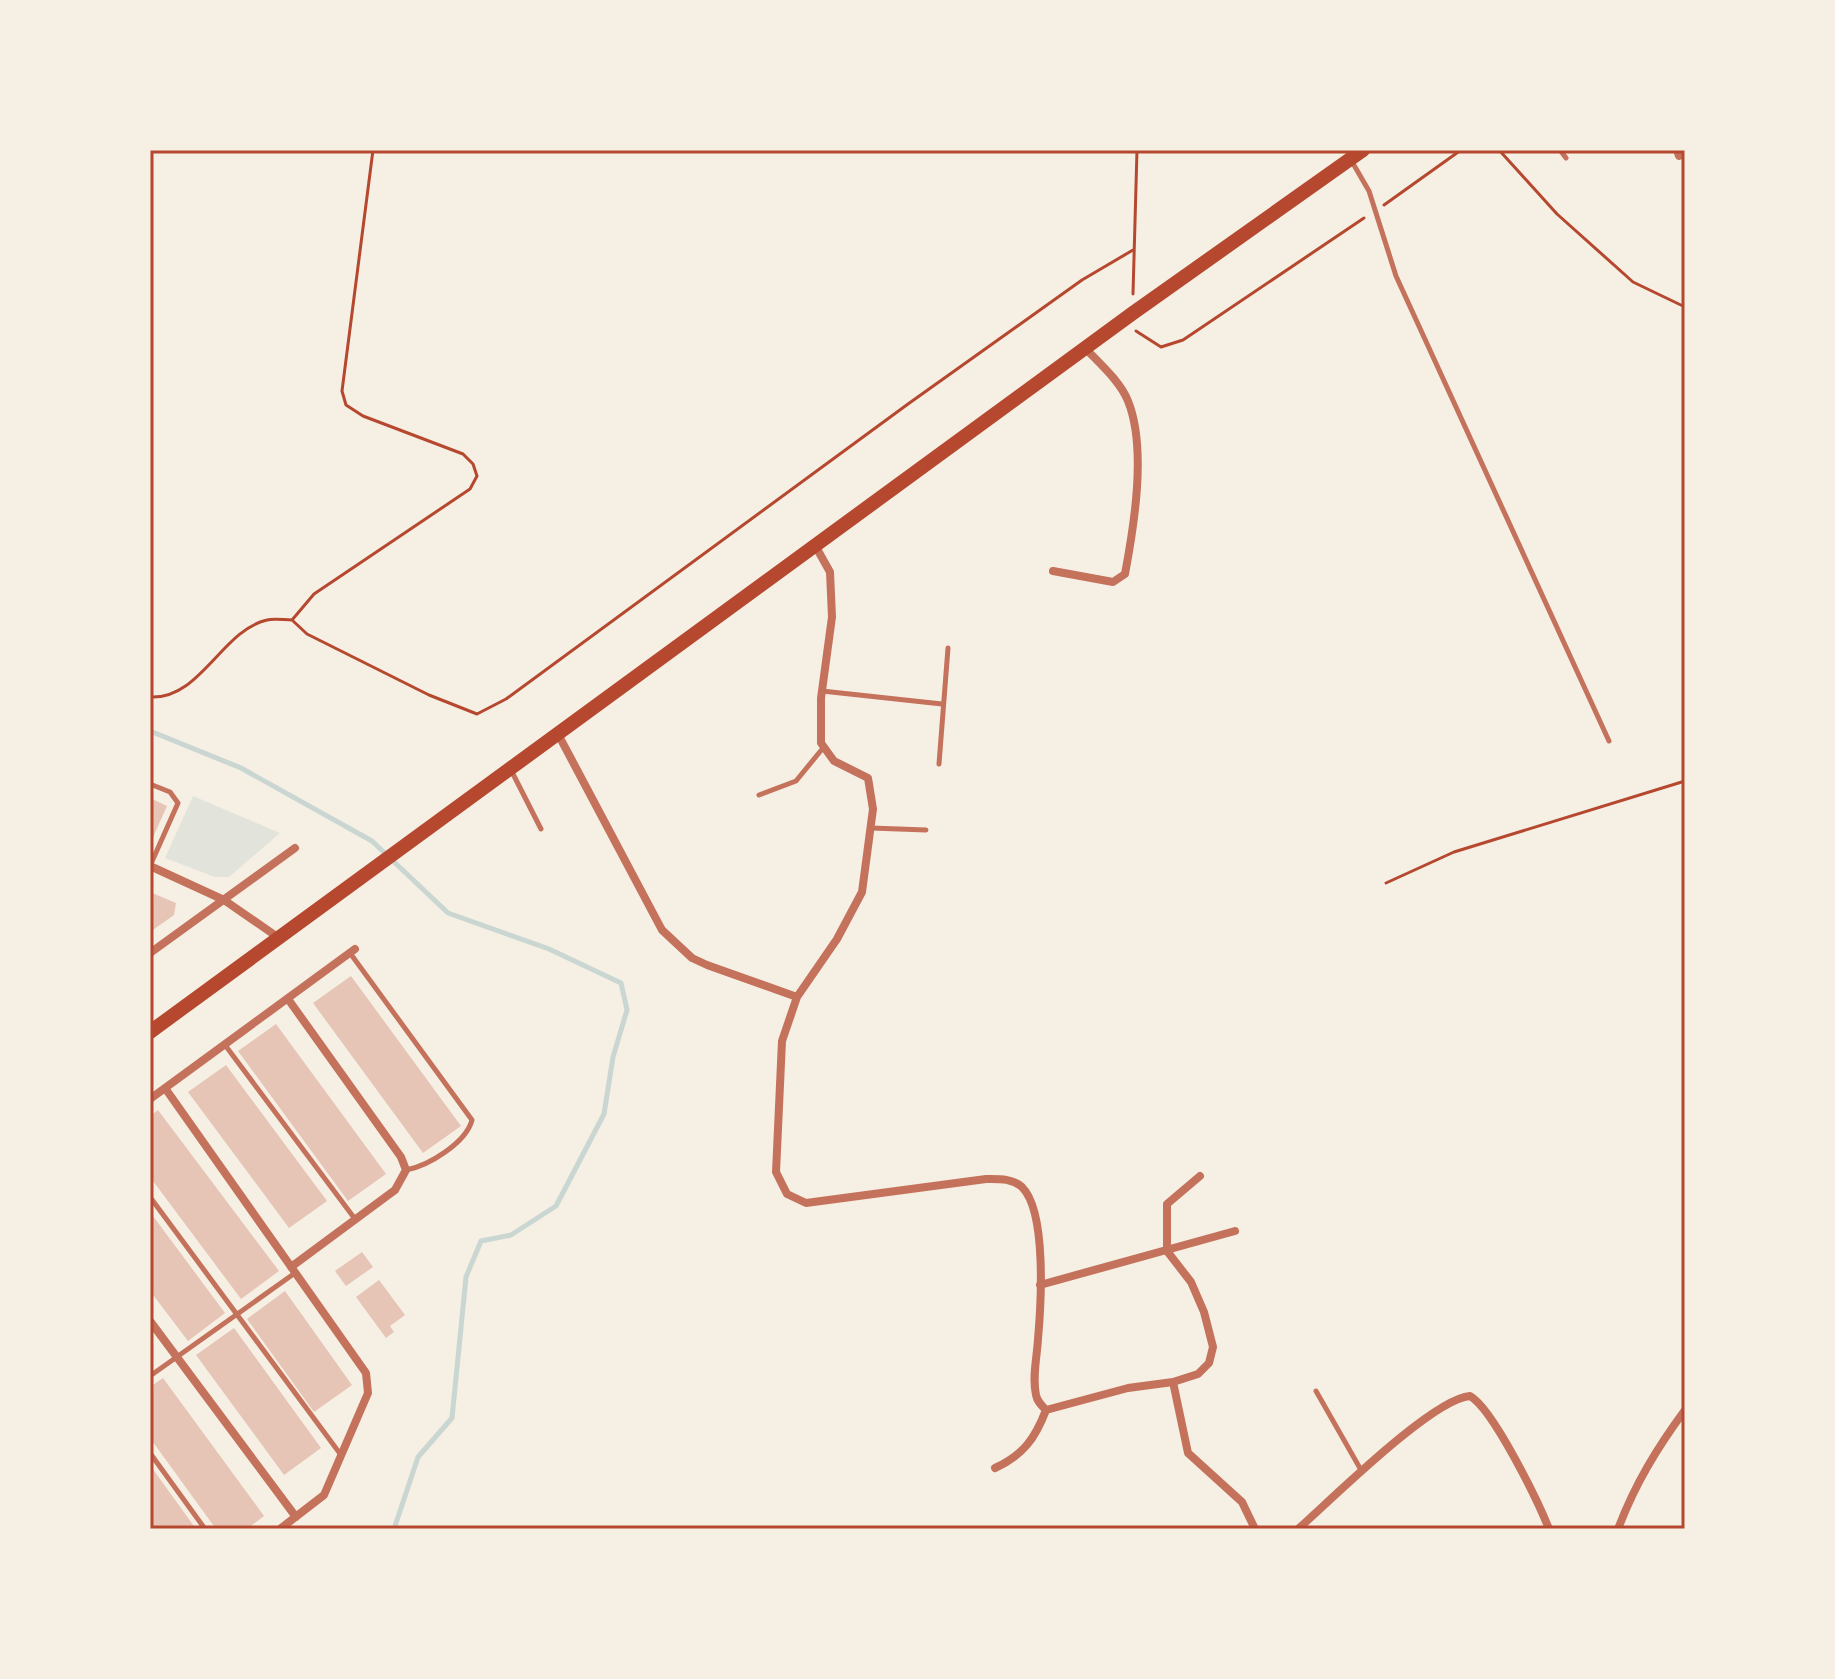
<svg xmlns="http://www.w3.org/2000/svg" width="1835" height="1679" viewBox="0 0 1835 1679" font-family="'DM Sans',sans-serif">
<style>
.green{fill:#e2e4dc}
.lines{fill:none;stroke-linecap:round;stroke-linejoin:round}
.stream{stroke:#c9d6d2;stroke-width:5}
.building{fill:#e6c5b7}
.path{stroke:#b5482f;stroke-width:3}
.service{stroke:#c5725c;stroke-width:5}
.minor{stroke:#c5725c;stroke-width:8}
.secondary{stroke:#b5482f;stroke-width:14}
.neatline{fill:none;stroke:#b5482f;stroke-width:3}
</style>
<rect width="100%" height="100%" fill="#f6efe4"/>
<path class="green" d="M193 796 280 833 229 877H215L165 858Z"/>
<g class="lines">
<path class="stream" d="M150 731 241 768 372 841 448 913 549 949 621 983 627 1010 613 1057 604 1114 556 1206 511 1235 481 1241 466 1277 452 1418 418 1457 394 1529
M1683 1529 1685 1526"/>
</g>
<path class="building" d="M150 798 167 806 150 844Z
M150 892 176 903 174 915 150 932Z
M351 976 461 1126 423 1153 313 1003Z
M276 1024 386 1174 348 1201 238 1051Z
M226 1065 327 1201 289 1228 188 1092Z
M158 1110 279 1271 241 1299 150 1177V1116Z
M150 1212 225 1313 188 1341 150 1291Z
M362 1252 373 1267 346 1286 335 1271Z
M379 1280 405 1315 390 1326 394 1332 386 1338 356 1297Z
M285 1291 352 1385 314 1412 247 1319Z
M234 1328 321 1448 284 1475 196 1355Z
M163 1378 264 1516 247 1529H216L150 1438V1387Z
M150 1465 196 1529H150Z"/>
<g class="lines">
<path class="path" d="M373 150 342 391 346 405 363 416 463 454 473 464 477 476 470 489 314 594 292 620 307 634 429 695 477 714 506 699 908 404 1082 280 1133 250
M1499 150 1557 214 1633 282 1685 307
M1384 205 1461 150
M1133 294 1137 150
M1136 331 1161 347 1183 340 1364 218
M150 697C200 700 222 630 267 620 274 618 284 620 292 620
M1386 883 1454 852 1685 781"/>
<path class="service" d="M1560 150 1566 158
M1351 160 1369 191 1396 276 1609 741
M822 691 942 704
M939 764 948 648
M511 770 541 829
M150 784 170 792 178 803 150 866
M759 795 796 781 823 748
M871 828 926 830
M350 953 472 1120C466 1143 428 1166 406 1170
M225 1045 355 1219
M150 1197 341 1455
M150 1376 295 1273
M1316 1391 1361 1470
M150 1453 205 1529"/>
<path class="minor" d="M1677 150 1679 156
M816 547 830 572 832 617 821 698V743L834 761 868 778 873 809 862 892 837 939 797 997 782 1041 776 1172 787 1194 806 1203 986 1179C998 1179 1012 1178 1022 1187 1047 1212 1041 1305 1038 1339 1037 1357 1032 1377 1036 1395 1037 1401 1041 1405 1046 1410
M1053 571 1113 582 1125 574C1134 526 1147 448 1128 401 1120 381 1100 364 1085 348
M558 734 662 930 692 958 707 965 797 997
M150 866 224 900 279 938
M150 953 295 848
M288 999 401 1157 406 1170 395 1190 291 1267
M165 1088 366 1373 368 1393 324 1495 280 1529
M150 1099 355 949
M1040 1285 1235 1231
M150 1321 296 1517
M1173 1382 1188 1453 1242 1502 1255 1529
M1046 1410 1128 1388 1173 1382 1198 1374 1209 1363 1213 1347 1204 1312 1191 1282 1167 1251V1204L1200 1176
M995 1468C1023 1455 1035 1439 1046 1410
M1298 1529C1331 1500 1432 1399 1470 1396 1493 1409 1538 1501 1549 1529
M1618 1529C1635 1484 1657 1448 1685 1410"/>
<path class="secondary" d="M150 1032 1133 313 1363 150"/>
</g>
<rect width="1835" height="1679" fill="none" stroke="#f6efe4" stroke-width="304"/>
<rect x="152" y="152" width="1531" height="1375" class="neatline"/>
</svg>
